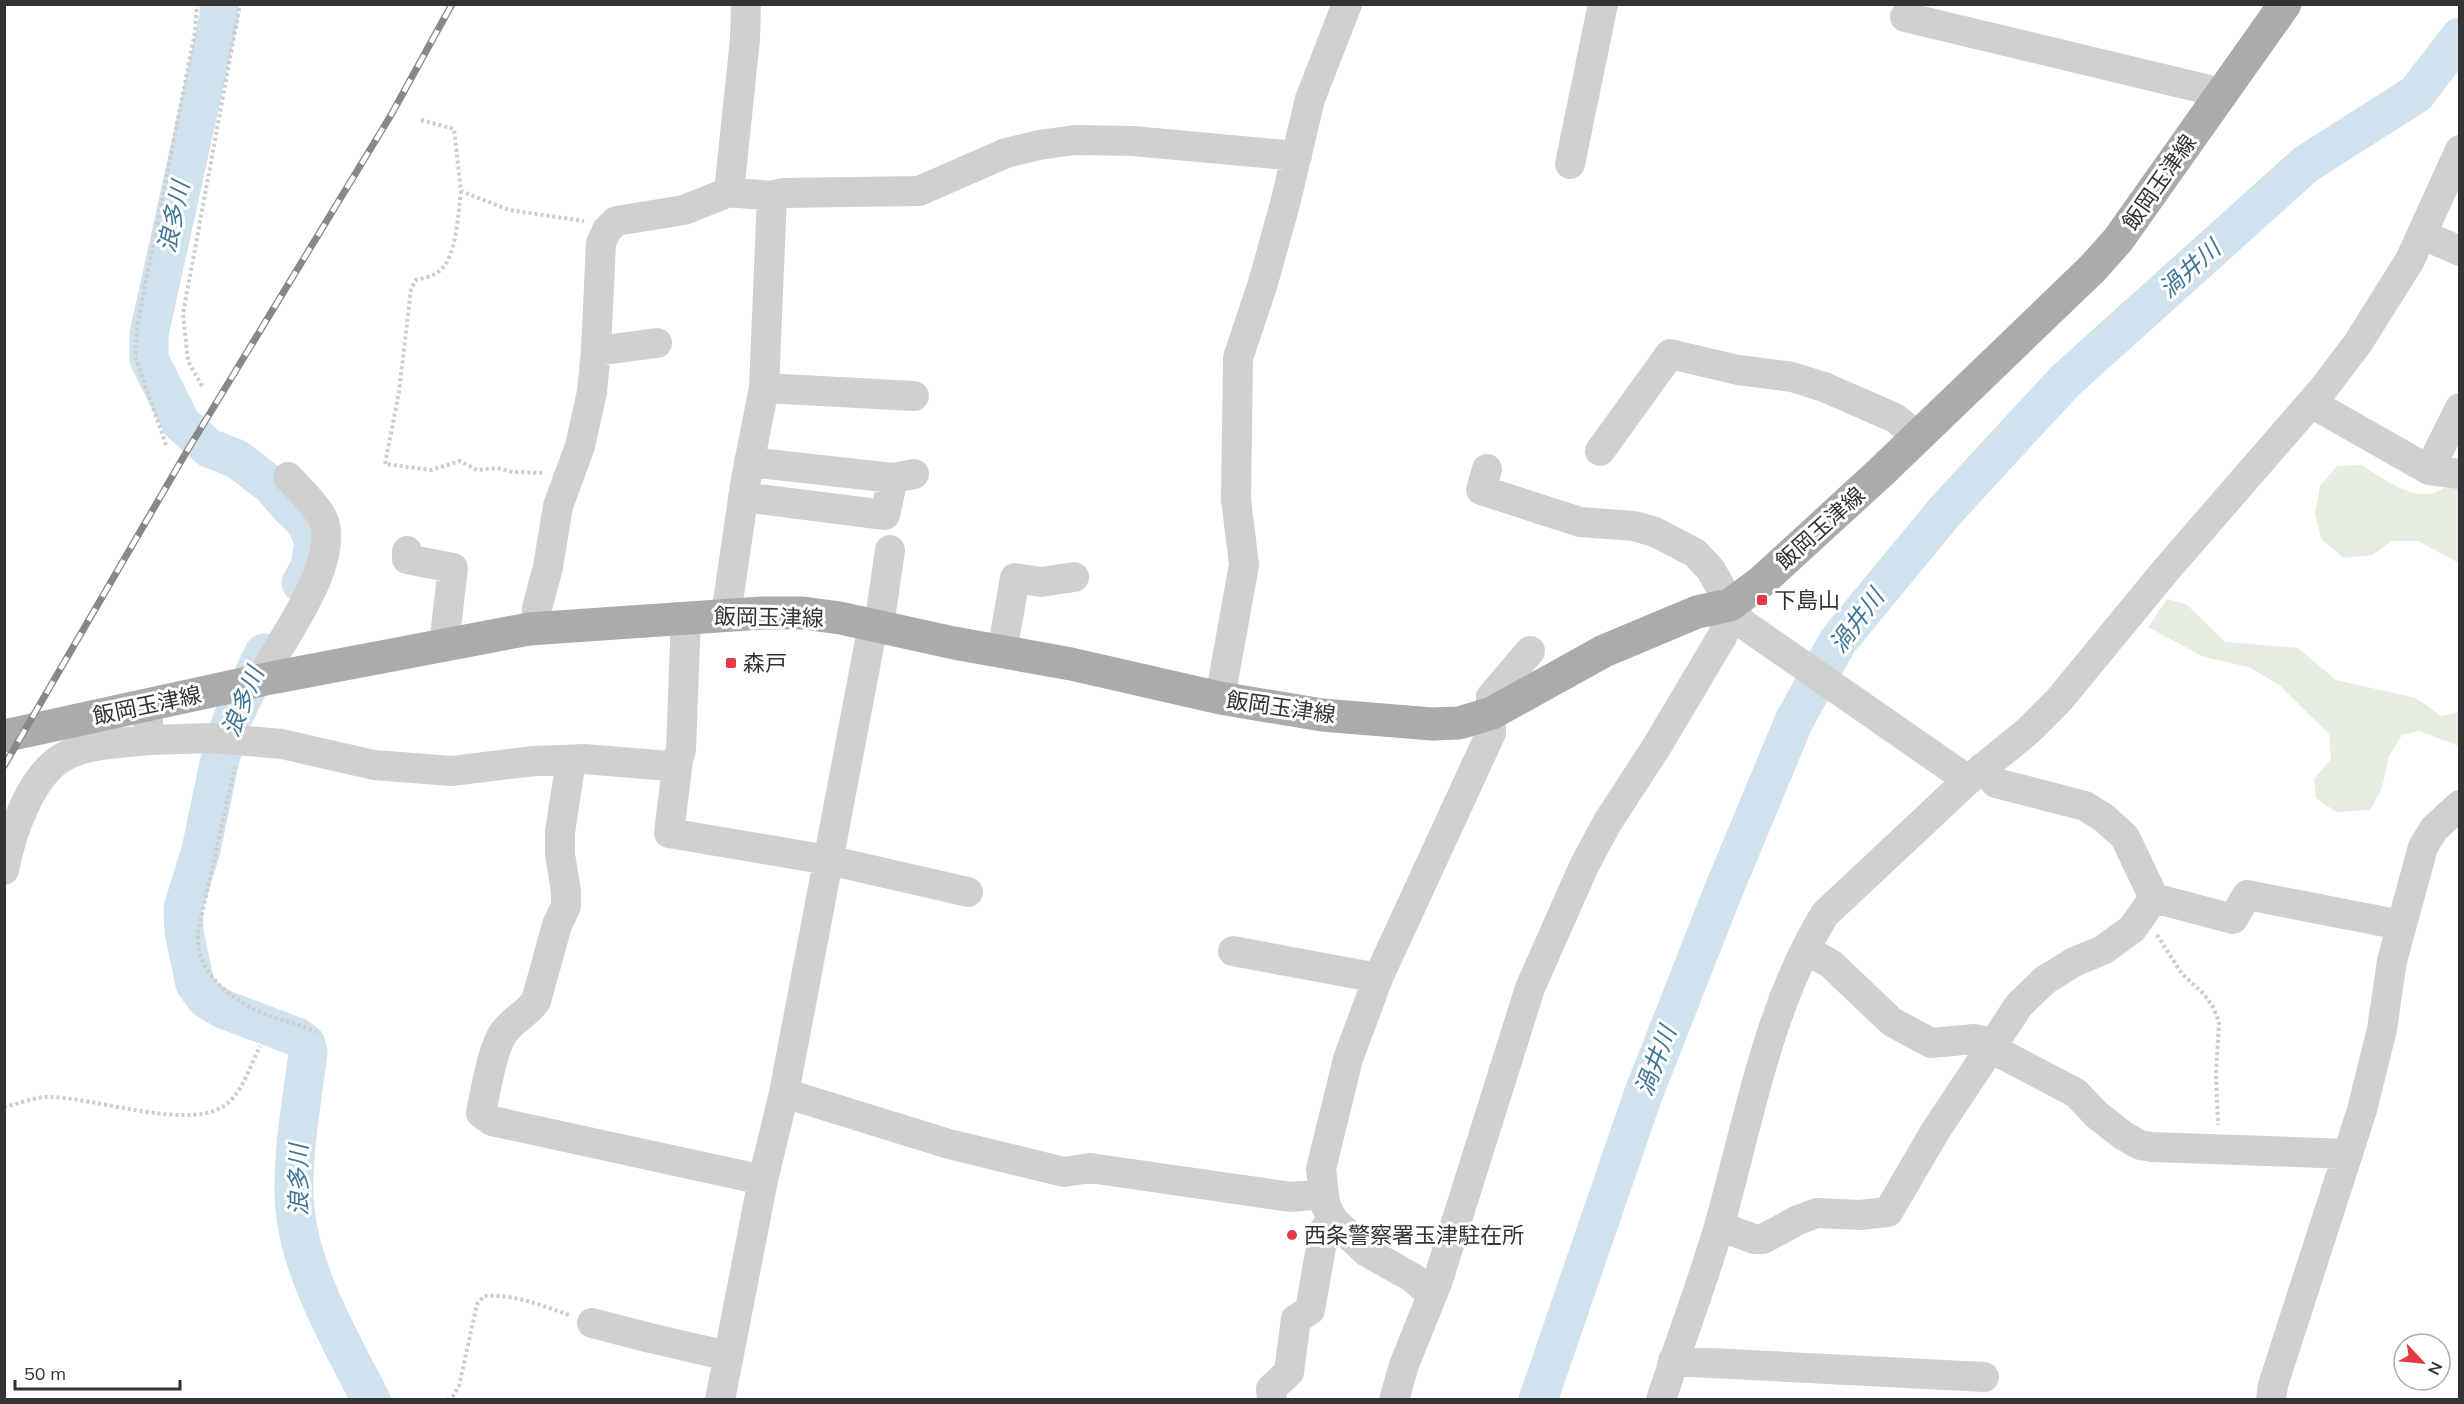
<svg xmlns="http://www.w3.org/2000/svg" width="2464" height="1404" viewBox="0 0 2464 1404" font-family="Mulish,'Noto Sans JP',sans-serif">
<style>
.green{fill:#e6ecdf}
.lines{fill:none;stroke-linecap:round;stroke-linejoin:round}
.river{stroke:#cfe2ee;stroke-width:39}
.path{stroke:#cdcdcd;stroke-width:4;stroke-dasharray:3 3;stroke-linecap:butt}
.minor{stroke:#d0d0d0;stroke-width:30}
.major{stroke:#ababab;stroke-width:33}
.rail-casing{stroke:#888;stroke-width:7}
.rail{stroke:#fff;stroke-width:4.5;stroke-dasharray:14;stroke-linecap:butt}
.poi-dot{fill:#e63946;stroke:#fff;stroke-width:2}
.labels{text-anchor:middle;stroke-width:6;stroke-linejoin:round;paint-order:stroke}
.street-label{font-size:22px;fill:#333;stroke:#fff}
.poi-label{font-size:22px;fill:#333;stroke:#fff;text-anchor:start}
.water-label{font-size:24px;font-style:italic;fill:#3f7597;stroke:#fff}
</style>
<rect width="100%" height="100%" fill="#fff"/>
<path class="green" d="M2361 465C2380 476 2406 497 2429 494 2442 493 2441 484 2459 486V563L2418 541H2392L2372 555 2344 558 2321 539 2315 513 2320 486 2337 466Z
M2167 599 2186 604 2225 642 2298 648 2336 680 2416 698 2441 716 2459 712V746L2419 731 2402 735 2389 756 2382 788 2370 810 2336 812 2316 798 2314 779 2331 759 2329 734 2279 685 2249 667 2204 657 2148 627Z"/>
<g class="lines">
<path class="river" d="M219 4V17L149 334V359L181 423 209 448 237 459 272 486 289 506 306 522 314 542 310 567 301 583
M264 653 231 722 220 759 201 850 183 908 184 932 195 984 206 999 223 1009 297 1037 306 1044 308 1053C302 1100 293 1148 294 1195 296 1265 339 1338 371 1400
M1538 1400 1643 1095 1722 894 1794 721 1838 641 1946 510 2065 381 2306 164 2416 94 2460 37"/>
<path class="path" d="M421 120 454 129 461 191 509 210 584 221
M461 191C458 212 457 260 438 272 432 277 423 278 416 280L411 289 399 392 385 464 431 470 460 461 477 470 497 468 513 472 544 473
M202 386 188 361 183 314 240 4
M166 445 135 356 137 327 195 32 197 4
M235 766 201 918C200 925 197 934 198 941 199 979 240 1005 272 1017 287 1022 302 1025 316 1032
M2157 935 2182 974 2204 994 2213 1007 2219 1022 2216 1075 2218 1125
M4 1107C17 1104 32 1098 45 1097 91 1095 195 1135 229 1102 244 1088 251 1064 260 1046
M447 1400 453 1396 459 1386 477 1304 484 1296C514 1294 541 1305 569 1315"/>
<path class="minor" d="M1905 17 2222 93
M1570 164 1603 4
M729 192 745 39 746 4
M772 196 783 193 919 191 1006 153 1039 145 1075 140 1133 141 1297 156
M2437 241 2460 251
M657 343 596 351 601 243 607 230 616 221 684 210 729 192 772 196 764 388 746 479 726 615
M764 388 914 396
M2320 408 2429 470 2460 474
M1600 451 1670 354 1738 370 1792 377 1824 387 1895 418 1918 437
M749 462 893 478 914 474
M1487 469 1481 490 1580 522 1634 526 1655 532 1695 553 1711 570 1730 605 1742 623 1968 780
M2429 470 2460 408
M743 497 885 515 893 478
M407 551V559L453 568 444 644
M879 626 890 550
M537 628V608L548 567 558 506 580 446 592 392 596 351
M1002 652 1015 578 1041 582 1074 577
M271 678 268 666C287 632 344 554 321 515 312 501 299 489 288 477
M1220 698 1244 565 1236 499 1238 358 1263 283 1285 204 1310 99 1347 4
M149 740 212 738 282 744 374 765 452 771 534 761 584 759 669 766 678 760 681 749 686 617
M571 760 560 832V854L566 892V906L557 925 536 1001C527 1014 514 1019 505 1031 493 1044 485 1094 481 1113L492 1121 763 1180
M678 760 669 833 828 860 968 892
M1982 768 1996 783 2085 806 2104 818 2125 837 2154 898 2233 919 2247 895 2401 925
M4 870C11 834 31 772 67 755 91 743 123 743 149 740L148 720
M1806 950 1831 964 1892 1022 1931 1043 1974 1039 1984 1041 1998 1052 2076 1093 2097 1115 2124 1136 2140 1145 2152 1147 2348 1154
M1233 951 1378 978
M784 1093 949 1144 1064 1172 1090 1168 1291 1197 1323 1194
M1719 1226 1754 1239H1763L1798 1220 1817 1213 1860 1215 1888 1212 1936 1130 2019 1005 2045 980 2074 962 2103 950 2132 929 2154 898
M1432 1295 1413 1278 1367 1252 1333 1220 1325 1204 1321 1169 1348 1059 1378 978 1491 733V697L1530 651
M592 1323 650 1338 728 1356
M1673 1361 1984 1377
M720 1400 763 1180 784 1093 873 625
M1272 1400 1271 1389 1289 1372 1296 1319 1310 1310 1324 1230 1333 1220
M1394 1400 1404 1365 1437 1283 1530 988 1584 866 1607 823 1657 746 1723 635 1730 605
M1661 1400C1680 1341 1703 1282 1720 1223 1749 1119 1768 1007 1825 914L1968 780 2028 731 2059 700 2166 570 2323 389 2358 343 2410 260 2460 150
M2271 1400 2273 1385 2362 1110 2382 1029 2392 961 2423 847 2434 829 2460 805"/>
<path class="major" d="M4 736 271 678 529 629 762 613H803L840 618 954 643 1071 664 1220 698 1322 715 1432 724 1459 723 1492 713 1604 651 1697 612 1730 605 1761 582 1881 472 2093 268 2118 240 2285 4"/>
<defs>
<path id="rail" d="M4 766 187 451 391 115 452 4"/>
</defs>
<use href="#rail" class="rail-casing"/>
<use href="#rail" class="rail"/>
</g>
<g class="poi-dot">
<rect x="1756" y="594" width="12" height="12" rx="3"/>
<rect x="725" y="657" width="12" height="12" rx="3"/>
<circle cx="1292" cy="1235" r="6"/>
</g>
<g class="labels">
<g class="street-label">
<text transform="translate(2159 182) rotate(-55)" y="8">飯岡玉津線</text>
<text transform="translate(1820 528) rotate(-42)" y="8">飯岡玉津線</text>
<text transform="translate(769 617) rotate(1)" y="8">飯岡玉津線</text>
<text transform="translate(147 705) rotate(-12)" y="8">飯岡玉津線</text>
<text transform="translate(1281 707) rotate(8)" y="8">飯岡玉津線</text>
</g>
<g class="poi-label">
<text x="1774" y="608">下島山</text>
<text x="743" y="671">森戸</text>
<text x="1304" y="1243">西条警察署玉津駐在所</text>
</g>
<g class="water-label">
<text transform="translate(174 217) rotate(-78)" y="8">浪多川</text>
<text transform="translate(2190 269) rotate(-42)" y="8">渦井川</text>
<text transform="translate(1857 621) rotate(-53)" y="8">渦井川</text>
<text transform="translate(243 702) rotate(-68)" y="8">浪多川</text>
<text transform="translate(1656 1061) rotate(-69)" y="8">渦井川</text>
<text transform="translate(299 1180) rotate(-90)" y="8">浪多川</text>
</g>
</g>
<rect width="2464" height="1404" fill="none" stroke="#333333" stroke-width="12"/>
<g transform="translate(2422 1362) rotate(116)"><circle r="28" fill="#ffffff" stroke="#adadad" stroke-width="1.5"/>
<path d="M0-4.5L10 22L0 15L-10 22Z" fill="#e63946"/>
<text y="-9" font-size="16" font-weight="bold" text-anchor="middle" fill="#333333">N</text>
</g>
<path d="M15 1380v9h165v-9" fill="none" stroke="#333333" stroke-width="3"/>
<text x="24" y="1380" font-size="18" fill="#333333" stroke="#ffffff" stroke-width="4.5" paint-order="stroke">50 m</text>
</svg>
